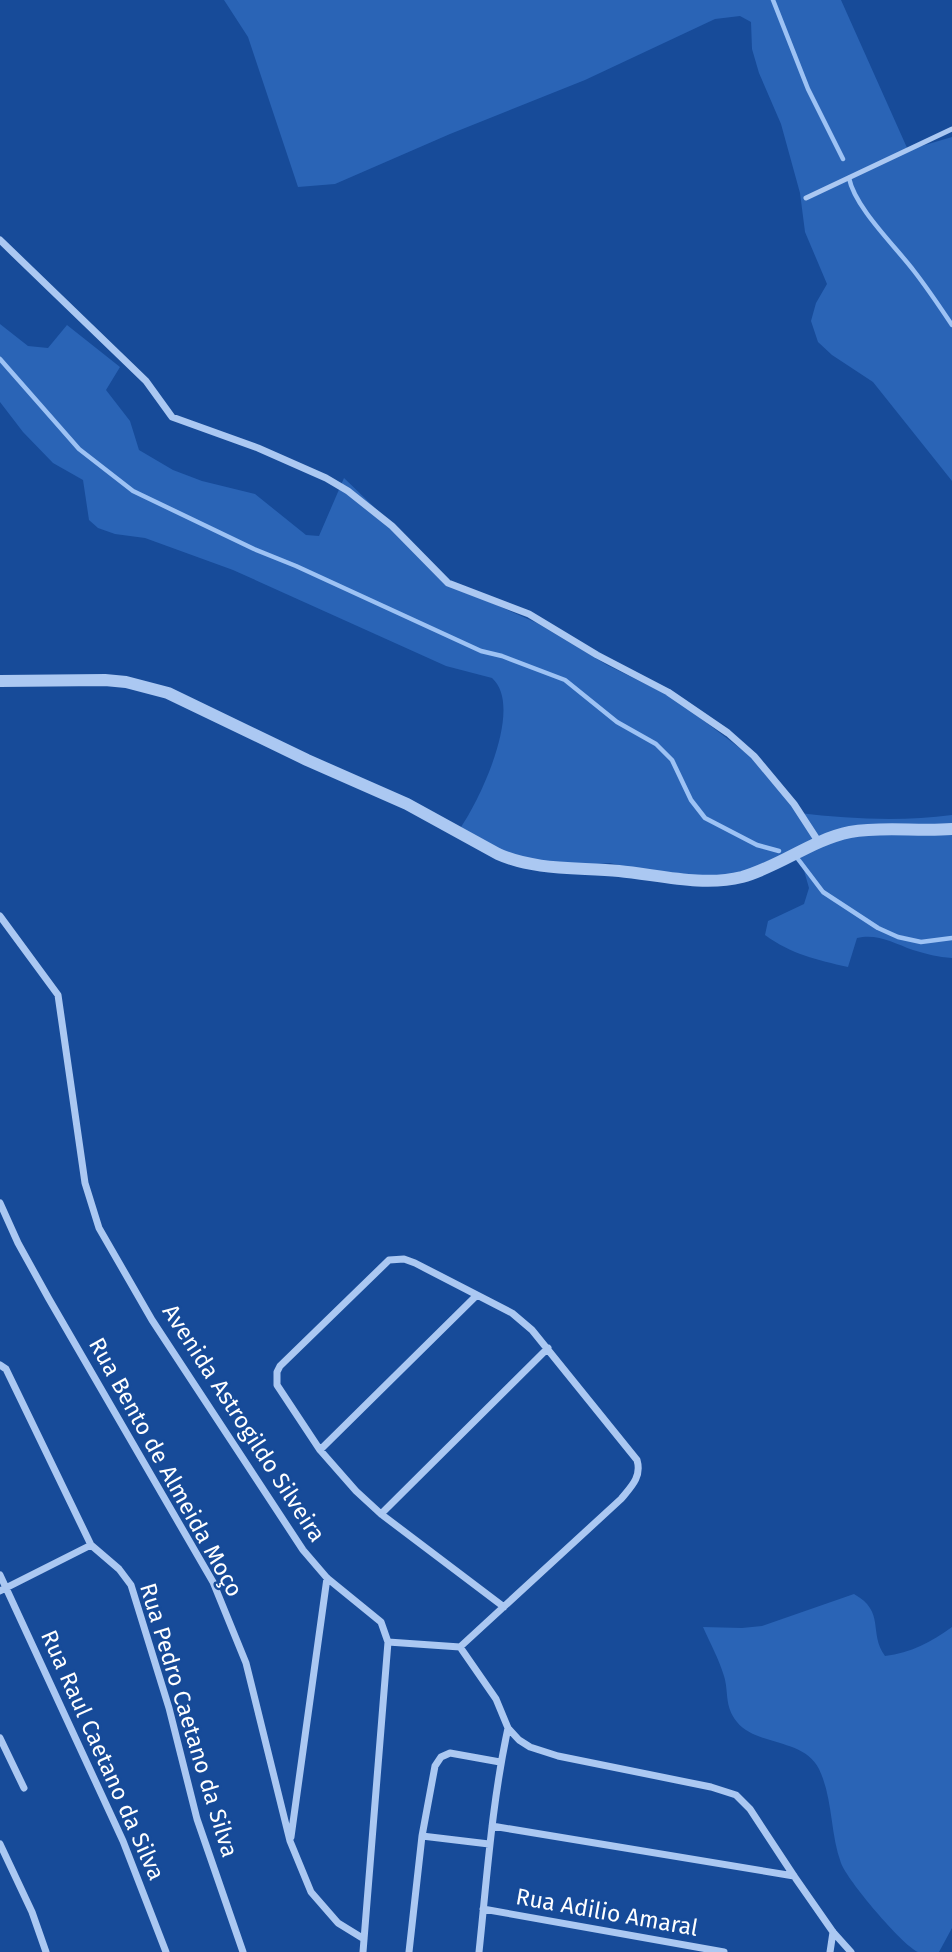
<svg xmlns="http://www.w3.org/2000/svg" width="952" height="1952" viewBox="0 0 952 1952" font-family="'Fira Sans',sans-serif">
<style>
.green{fill:#2a64b6}
.lines{fill:none;stroke-linecap:round;stroke-linejoin:round}
.stream{stroke:#9dc2f4;stroke-width:4.5}
.service{stroke:#abc8f2;stroke-width:5}
.minor{stroke:#abc8f2;stroke-width:7}
.tertiary{stroke:#abc8f2;stroke-width:12}
.labels{text-anchor:middle;stroke-width:5;stroke-linejoin:round;paint-order:stroke}
.street-label{font-size:23px;fill:#fff;stroke:#174b99}
</style>
<rect width="100%" height="100%" fill="#174b99"/>
<path class="green" d="M224 0H841L908 150 952 137V481L873 382 832 355 818 342 811 321 816 303 827 284 805 232 800 193 781 124 759 73 752 49 751 22 740 16 715 19 585 80 450 134 335 184 298 187 248 37Z
M0 324 28 346 48 348 67 325 120 367 106 390 130 421 139 450 173 470 202 481 255 494 306 535 319 536 344 478 458 588 537 623 607 665 674 698 758 762 799 813C850 819 901 822 952 815V958C938 957 926 954 913 950 894 943 877 933 857 938L848 967C817 960 791 954 765 935L768 921 804 904 809 888 799 853 727 880 653 873 610 863 572 866 537 864 489 846 461 827C481 798 524 706 492 678L446 666 233 570 145 538 115 534 98 528 89 520 83 480 53 463 23 432 0 402Z
M854 1594C886 1612 868 1632 885 1656 911 1653 931 1642 952 1627V1928L939 1952C933 1952 923 1952 918 1952 902 1945 847 1880 841 1863 830 1833 833 1798 819 1769 804 1738 756 1746 737 1722 724 1706 729 1692 724 1676 719 1659 710 1643 703 1627L742 1628 762 1626Z"/>
<g class="lines">
<path class="stream" d="M773 0 808 89 843 159
M849 178C855 208 896 247 914 271 928 289 940 307 952 325
M0 359 79 449 133 491 254 549 296 566 481 651 502 656 565 680 617 722 656 744 672 760 691 800 705 818 757 845 779 851
M798 859 823 892 878 928 898 937 921 942 952 938"/>
<path class="service" d="M806 198 952 129"/>
<path class="minor" d="M0 240 146 381 172 417 258 448 326 478 348 491 392 526 448 583 529 614 597 655 668 692 728 733 754 756 794 804 818 841
M0 916 58 995 85 1183 99 1228 152 1320 303 1550 327 1578 381 1622 388 1642 363 1952
M0 1203 18 1243 49 1299 213 1582 246 1663 290 1841 311 1892 338 1923 364 1939
M0 1365 6 1369 21 1400 91 1545 119 1569 131 1585 169 1708 197 1819 243 1952
M320 1450 476 1296
M381 1514 548 1348
M0 1575 123 1841 166 1952
M0 1591 91 1545
M388 1642 460 1647 496 1699 508 1728 519 1740 530 1747 558 1756 711 1787 736 1795 750 1809 794 1876 833 1932 851 1952
M460 1647 621 1499C631 1487 642 1477 637 1460L532 1330 512 1313 415 1263 404 1259 389 1260 280 1366 277 1372V1385L320 1450 356 1491 381 1514 504 1607
M0 1738 24 1788
M492 1826 794 1876
M422 1836 489 1844
M291 1837 327 1578
M0 1844 32 1912 46 1952
M483 1909 724 1952
M409 1952 422 1836 435 1766 441 1757 450 1753 500 1762
M479 1952C487 1877 492 1802 508 1728
M830 1952 833 1932"/>
<path class="tertiary" d="M0 681 105 680 126 682 168 693 307 760 407 804 498 854C536 871 579 867 619 871 659 875 703 887 742 877 781 866 811 840 850 832 884 826 918 832 952 829"/>
</g>
<g class="labels">
<g class="street-label">
<text transform="translate(244 1423) rotate(57)" y="8">Avenida Astrogildo Silveira</text>
<text transform="translate(166 1467) rotate(61)" y="8">Rua Bento de Almeida Moço</text>
<text transform="translate(189 1720) rotate(73)" y="8">Rua Pedro Caetano da Silva</text>
<text transform="translate(103 1755) rotate(66)" y="8">Rua Raul Caetano da Silva</text>
<text transform="translate(607 1912) rotate(10)" y="8">Rua Adilio Amaral</text>
</g>
</g>
</svg>
